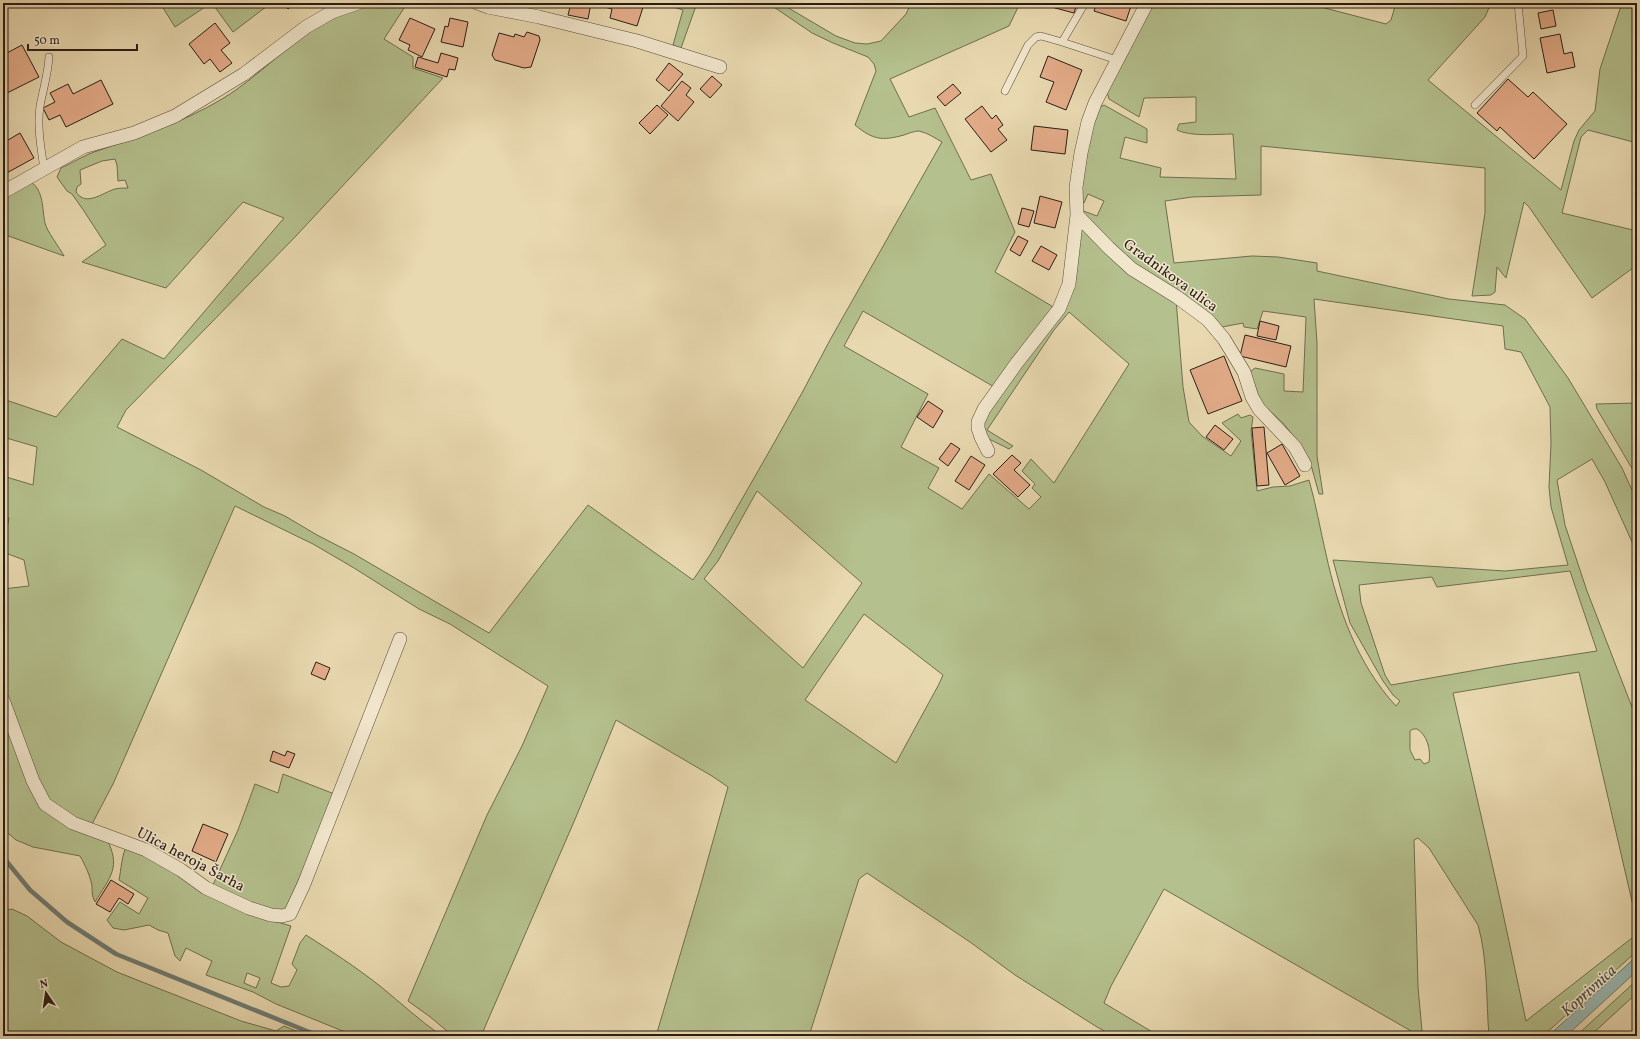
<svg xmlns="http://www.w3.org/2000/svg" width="1640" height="1039" viewBox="0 0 1640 1039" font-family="Vollkorn,serif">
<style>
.green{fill:#b4c08d;stroke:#6f6e52;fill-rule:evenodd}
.water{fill:#99b9b3;stroke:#6d7b74}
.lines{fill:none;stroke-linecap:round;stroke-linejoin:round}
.stream{stroke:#6d7b74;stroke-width:4.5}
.building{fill:#e4ac89;stroke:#2a1d16}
.service-casing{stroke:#5a4c3c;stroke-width:8}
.minor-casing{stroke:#5a4c3c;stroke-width:14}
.service{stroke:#f1e6cc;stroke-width:7}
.minor{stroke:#f1e6cc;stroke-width:13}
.labels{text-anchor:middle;stroke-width:3;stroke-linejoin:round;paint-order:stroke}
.street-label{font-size:15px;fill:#2a1d16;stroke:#f1e6cc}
.water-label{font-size:16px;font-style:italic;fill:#4b4c45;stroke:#f1e6cc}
</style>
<rect width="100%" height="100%" fill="#e9d9b0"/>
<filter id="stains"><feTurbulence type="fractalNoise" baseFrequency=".005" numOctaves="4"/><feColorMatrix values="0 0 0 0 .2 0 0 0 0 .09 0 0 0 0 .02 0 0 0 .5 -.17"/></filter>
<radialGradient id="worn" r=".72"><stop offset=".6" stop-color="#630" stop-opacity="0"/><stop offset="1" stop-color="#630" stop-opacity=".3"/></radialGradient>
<path class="green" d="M160 3H211L175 27Z
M212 3H271L233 32Z
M660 3H697L681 48 673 45 683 10Z
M768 3H780L836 36 855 43 867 44 881 41 906 14 911 3H1020L1009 26 890 79 909 117 935 108 971 180 991 174 1015 232 995 272 1055 308 996 388 863 311 844 346 928 394 901 447 939 468 928 488 962 509 989 474 1029 509 1041 497 1032 488 1035 484 1022 471 1031 459 1054 483 1129 364 1069 312 1054 330 987 430 1013 446 1009 449 987 438 983 425 985 416 1062 310 1081 229H1084L1176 299 1183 387 1189 422 1202 436 1231 456 1241 441 1222 423 1238 414 1241 418 1250 415 1253 417 1251 431 1257 491 1273 487 1290 486 1309 480C1316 504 1320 529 1326 554 1338 609 1357 664 1396 706L1400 701 1393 695 1383 681 1350 623 1333 560 1505 571 1568 565 1551 507 1549 487 1551 444 1550 407 1521 352 1505 349 1503 326 1314 299 1317 343V456L1323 494H1319L1310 461 1299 443 1283 423 1261 403 1250 372 1255 368 1284 374V391L1303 392 1306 317 1263 311 1257 329 1244 327 1243 323 1222 327 1109 245 1081 210 1097 216 1104 201 1088 194 1084 203 1081 201 1080 185 1096 109 1104 105 1147 129V143L1125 137 1120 158 1161 168 1160 177 1236 179 1233 134C1218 134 1191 137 1177 130L1179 124 1196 122V97L1144 98 1139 117 1109 99 1107 91 1153 3H1320L1321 7 1386 24 1391 20 1396 3H1491L1485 17 1428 80 1561 190 1574 141 1579 130 1595 111 1600 69 1622 3H1637V143L1588 130 1581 137 1562 213 1637 231V265L1592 298 1529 207 1524 202 1506 278 1497 267 1495 292 1491 295 1472 296 1485 213V168L1261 146V195L1192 197 1165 201 1174 263 1252 256 1278 257 1317 263V271L1449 299 1505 305 1525 319 1568 378 1622 468 1637 501V553L1605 482 1592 459 1557 480 1565 525 1587 591 1637 720V923L1579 672 1453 693 1498 890 1526 1021 1637 934V951L1543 1036H1489C1486 1000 1488 960 1478 925L1429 848 1418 838 1414 840 1418 987 1422 1031 1434 1036H1416L1411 1031 1164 889 1111 986 1104 1003 1159 1036H1114L1097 1027 1015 975 970 942 867 873 859 879 809 1036H656L699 891 728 787 712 776 616 720 576 817 481 1036H453L429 1016 408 1001 487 815 522 746 548 686 450 624 419 609 354 568 313 544 235 506 113 784 91 826 73 819 46 797 21 741 3 689V589L29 586 24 560 3 552V532L6 533 9 518 3 516V476L33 485 37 447 3 437V399L56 417 122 339 164 359 284 218 243 202 166 288 82 262 106 245 84 211 72 194 67 191 57 177 61 168C72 163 83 156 94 152 138 137 182 123 222 99 267 72 301 27 352 10 369 4 388 5 406 5L384 39 413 57V68L443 78 296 236 126 410 117 427 201 470 264 507 285 516 317 535 354 554 489 633 588 505 693 580 710 555 774 443 803 391 830 340 942 142C935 138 928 133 919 131 915 131 909 133 904 135 882 141 873 140 855 125L876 71 874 64 868 57 833 43 812 33ZM115 159 117 165 118 181 125 180 128 188C124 188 119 188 115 189 102 193 86 207 76 192L77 187 81 184 80 170 102 161ZM757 491 862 583 803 668 704 579 718 561ZM1570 571 1597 651 1505 665 1391 685 1385 675 1361 603 1359 585 1432 577 1437 587ZM864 614 943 675 939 684 896 763 805 700ZM1413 729H1417C1427 735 1431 749 1429 762L1424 764 1420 759 1415 760 1410 750V731Z
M31 182C44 191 42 209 45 223 46 230 60 248 64 256L3 234V199Z
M1637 403V477L1597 409 1596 404Z
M3 710 41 805 106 838C122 867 110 877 95 902 92 896 92 892 92 886 90 875 85 865 80 856L33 847 16 840 3 829Z
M283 774 337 795 285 910H268L212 887 238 830 255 784 278 793Z
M127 846 267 919 291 926 271 983 281 987 289 986 297 970 292 964 300 943 306 935C331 951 356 967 380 986 401 1003 420 1021 442 1036H355L276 1004 253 992 206 975 212 961 186 948 180 961 175 956 168 933 158 930 149 925 124 930 113 928 107 920 120 902 139 914 148 898 119 880C121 871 122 852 127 846ZM247 973 260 978 256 988 244 983Z
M12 909 27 916 61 942 117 972 241 1021 276 1031 284 1026 308 1036H3V911Z
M1637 980V993L1590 1036H1576Z"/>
<path class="water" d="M1637 956V971L1566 1036H1548Z"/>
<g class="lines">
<path class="stream" d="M3 857 30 890 67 922 116 954 319 1036"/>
</g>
<path class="building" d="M284 3H295L288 9Z
M571 3H591L588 19 568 15Z
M606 3 644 4 637 26 610 18 612 9 605 7Z
M1045 3H1077L1074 13 1044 5Z
M1097 3H1132L1126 21 1094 11Z
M1553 10 1556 26 1541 29 1538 13Z
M410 18 435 29 422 57 408 50 410 45 399 40Z
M450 18 468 22 463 47 441 42 445 26 448 27Z
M215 23 230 43 221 50 232 63 220 72 210 59 204 64 189 44Z
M527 32 539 36 540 40 531 67 524 68 495 60 492 55 499 33 514 37 515 34 524 37Z
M1560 34 1564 54 1572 52 1575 67 1547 73 1540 38Z
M22 45 39 77 3 95V55Z
M441 53 458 58 455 70 449 69 447 77 415 67 418 57 438 63Z
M1048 56 1082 70 1066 110 1046 102 1054 82 1040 77Z
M669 63 683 74 669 91 656 80Z
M712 76 722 85 710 98 700 89Z
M1508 79 1528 97 1533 92 1567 124 1534 159 1500 127 1497 131 1477 113Z
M101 80 113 104 66 127 60 115 49 120 43 108 55 102 50 93 68 84 73 94Z
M682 81 691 88 686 95 694 102 678 121 661 106Z
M953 84 961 93 945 106 937 97Z
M657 105 668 115 650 134 639 123Z
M982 106 992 119 996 115 1003 125 998 129 1007 140 991 152 965 119Z
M1034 126 1068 130 1065 154 1031 150Z
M20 133 34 158 3 175V143Z
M1040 196 1062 202 1055 228 1034 223Z
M1022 208 1034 211 1029 227 1018 224Z
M1018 236 1028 241 1020 256 1010 250Z
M1041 246 1057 255 1049 270 1032 261Z
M1260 321 1279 326 1276 340 1257 336Z
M1245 335 1291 346 1286 367 1240 356Z
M1224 356 1242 401 1208 414 1190 370Z
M928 401 943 411 933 428 917 417Z
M1215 425 1233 439 1224 450 1206 437Z
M1264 427 1269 485 1257 486 1252 428Z
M951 443 960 449 948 466 939 459Z
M1282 444 1300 476 1285 485 1267 453Z
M1012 455 1021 463 1014 470 1030 485 1018 497 993 474Z
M971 456 985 465 969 490 955 481Z
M316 662 330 668 325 680 311 674Z
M273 751 285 756 287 751 295 754 289 768 270 761Z
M203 824 228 834 216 862 192 851Z
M111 880 134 894 128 904 119 898 110 912 96 904Z"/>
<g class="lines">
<defs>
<path id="service" d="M1062 42 1085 3
M1005 91 1028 45 1036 37 1041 36 1062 42 1117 60
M1475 105 1523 56 1518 3
M44 169C41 148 37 127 40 106 43 90 48 74 49 57"/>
<path id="minor" d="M477 3 488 7 539 17 637 41 720 67
M3 192 83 147 134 133 175 116 244 74 306 27 332 12 358 3
M1077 215 1109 248 1132 269 1177 297 1208 320 1224 339 1244 372 1252 397 1259 409 1295 447 1305 465
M988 451 981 437 978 428V422L984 409 1016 364 1059 309 1069 284 1077 215 1076 187 1081 153 1088 122 1095 103 1147 3
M3 700 33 781 45 804 73 823 146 850 181 870 206 888 249 908 271 915 282 916 290 914 304 884 400 639"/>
</defs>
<use href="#service" class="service-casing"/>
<use href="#minor" class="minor-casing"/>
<use href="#service" class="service"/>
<use href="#minor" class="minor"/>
</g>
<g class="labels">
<g class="street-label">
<text transform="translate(1171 275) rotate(36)" y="5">Gradnikova ulica</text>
<text transform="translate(191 859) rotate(28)" y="5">Ulica heroja Šarha</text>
</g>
<g class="water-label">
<text transform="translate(1588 990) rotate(-42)" y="6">Koprivnica</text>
</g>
</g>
<rect width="1640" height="1039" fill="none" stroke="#e9d9b0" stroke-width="16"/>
<rect x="4" y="4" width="1632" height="1031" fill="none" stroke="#2a1d16" stroke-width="2"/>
<rect x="8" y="8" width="1624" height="1023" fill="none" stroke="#2a1d16"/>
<g transform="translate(46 993) rotate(347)" stroke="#f1e6cc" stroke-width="3" paint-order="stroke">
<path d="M0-3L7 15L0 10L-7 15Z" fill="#2a1d16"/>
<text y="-6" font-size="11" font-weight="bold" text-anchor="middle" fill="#2a1d16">N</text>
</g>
<path d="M28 44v6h109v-6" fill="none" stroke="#2a1d16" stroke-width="2"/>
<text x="34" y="44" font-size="12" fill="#2a1d16" stroke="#f1e6cc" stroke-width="3" paint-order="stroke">50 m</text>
<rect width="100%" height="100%" filter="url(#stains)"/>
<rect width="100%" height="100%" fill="url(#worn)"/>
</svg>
